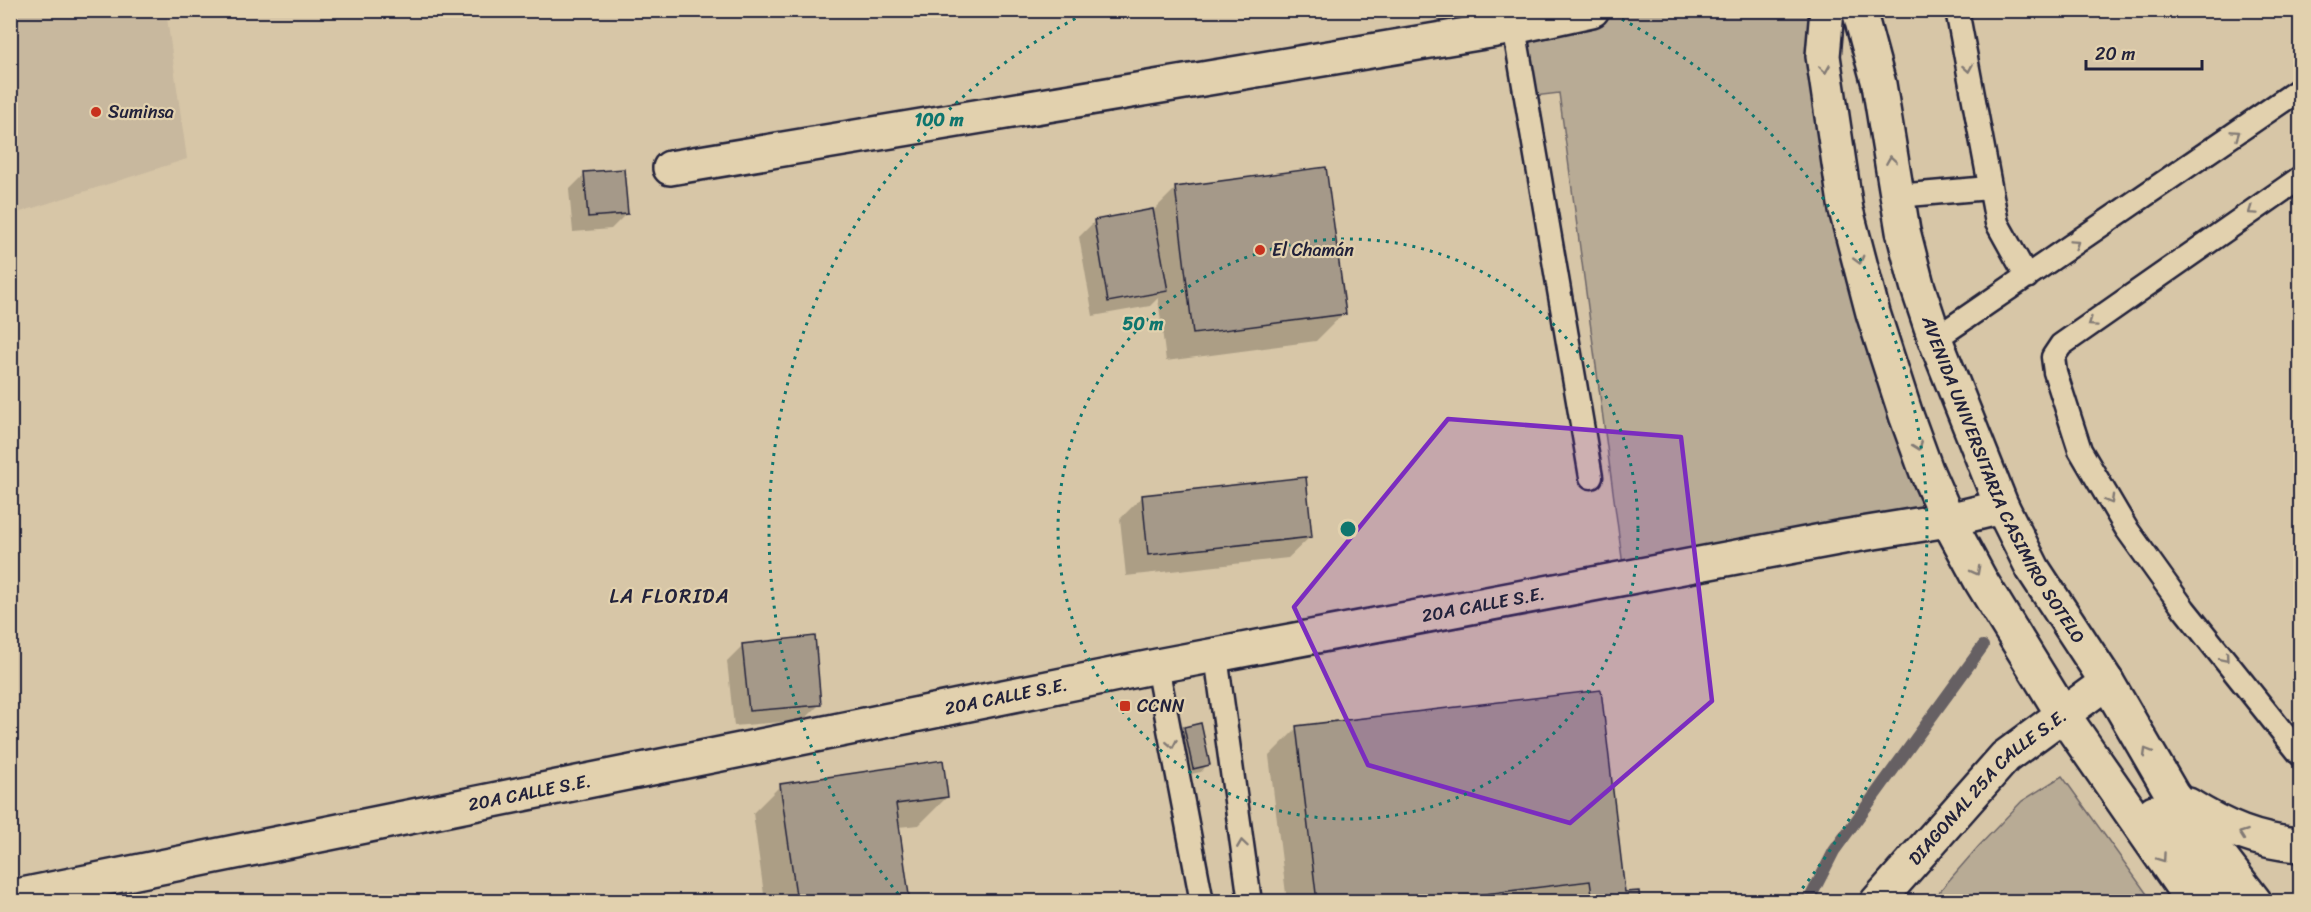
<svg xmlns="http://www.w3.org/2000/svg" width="2311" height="912" viewBox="0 0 2311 912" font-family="Sriracha,sans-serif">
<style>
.built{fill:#c8b89e}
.green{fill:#b8ab95;stroke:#6d6668;stroke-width:1.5}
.shadow{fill:#0003}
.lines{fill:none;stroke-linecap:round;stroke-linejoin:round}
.stream{stroke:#666064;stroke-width:12}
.building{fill:#a59989;stroke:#22223b;stroke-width:1.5}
.service-casing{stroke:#22223b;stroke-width:27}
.minor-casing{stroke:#22223b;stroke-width:38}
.tertiary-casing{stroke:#22223b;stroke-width:38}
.secondary-casing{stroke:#22223b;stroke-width:38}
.service{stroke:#e2d1ae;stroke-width:22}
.minor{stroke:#e2d1ae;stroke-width:33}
.tertiary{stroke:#e2d1ae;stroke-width:33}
.secondary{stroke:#e2d1ae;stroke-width:33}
.oneway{stroke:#827a74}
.marked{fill:#7b2cbf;fill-opacity:0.2;stroke:#7b2cbf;stroke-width:4.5;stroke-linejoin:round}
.ring{fill:none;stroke:#0f766e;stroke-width:3;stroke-dasharray:3 6}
.poi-dot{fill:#c8321e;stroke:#e2d1ae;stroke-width:2}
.labels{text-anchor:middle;stroke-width:4.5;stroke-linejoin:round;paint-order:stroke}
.poi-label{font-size:18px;fill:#22223b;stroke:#e2d1ae;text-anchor:start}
.street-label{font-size:18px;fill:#22223b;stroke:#e2d1ae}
.neighbourhood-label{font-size:20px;letter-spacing:1.5px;fill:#22223b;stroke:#e2d1ae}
.centre{fill:#0f766e;stroke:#e2d1ae;stroke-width:3}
.ring-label{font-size:18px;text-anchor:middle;font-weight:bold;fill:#0f766e;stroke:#e2d1ae;stroke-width:4.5;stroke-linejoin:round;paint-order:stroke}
</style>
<rect width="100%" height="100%" fill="#d7c6a7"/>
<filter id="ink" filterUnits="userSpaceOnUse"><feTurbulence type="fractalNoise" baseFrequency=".0167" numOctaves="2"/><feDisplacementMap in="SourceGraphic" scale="12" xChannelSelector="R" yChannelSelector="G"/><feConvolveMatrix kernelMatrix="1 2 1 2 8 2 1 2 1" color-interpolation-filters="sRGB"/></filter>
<g filter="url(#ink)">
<path class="built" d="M11 10 166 11 187 159 11 215Z"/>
<path class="green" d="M1592 11H1827L1846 210 1948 520 1625 580 1559 93 1526 97 1514 27Z
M2062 776 2152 901H1931L1978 847 2022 801Z"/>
<path class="shadow" d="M585 174 627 213 611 229 573 232 569 190Z
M1176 188 1344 313 1316 341 1166 361 1158 298 1150 306 1093 316 1079 237 1095 221 1153 211Z
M1143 496 1311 536 1288 558 1126 576 1120 519Z
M743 645 820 704 804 720 734 726 727 661Z
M1185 728 1208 764 1201 772 1186 775 1178 736Z
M1297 728 1624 894 1638 902H1287L1269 756Z
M781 785 947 797 919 825 898 827 908 902H765L753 813Z"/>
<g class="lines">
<path class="stream" d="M1808 902 1834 851 1983 646"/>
</g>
<path class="building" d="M1326 167 1346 314 1193 334 1175 187Z
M624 169 628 214 588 217 584 172Z
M1153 209 1168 291 1108 302 1094 220Z
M1306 477 1312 537 1148 555 1142 495Z
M815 636 821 705 749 711 742 644Z
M1601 690 1625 892 1639 891 1640 902H1593L1590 881 1420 902H1317L1296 726Z
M1201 723 1210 765 1193 769 1184 727Z
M943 760 948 797 896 804 910 902H797L780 784Z"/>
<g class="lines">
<defs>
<path id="service" d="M1957 10 1997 223 2027 277
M1514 27 1591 477
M2300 178 2061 345 2053 357 2055 372 2080 450 2126 528 2184 609 2300 754
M1897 196 1989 188
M1935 339 2300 89
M1216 656 1250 902
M1157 666 1202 902"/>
<g id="minor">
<path d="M670 168 1514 27 1592 10"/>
<path id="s1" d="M12 897 1157 666 1843 537 1948 520 2002 507"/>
<path id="s2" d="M1877 902 2005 757 2107 682"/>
</g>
<g id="tertiary">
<path d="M1827 10 1823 56 1846 210 1873 313 1906 415 1926 470 1948 520 1981 581 2062 713 2193 902"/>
<path id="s3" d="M1859 10 1879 84 1903 231 1917 285 1935 339 2002 507 2033 569 2107 682 2172 794 2255 902"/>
<path d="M2188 805C2224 828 2258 842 2300 845"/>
<path d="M2154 812 2225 902"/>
</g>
<path id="secondary" d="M10 894 13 902"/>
</defs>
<use href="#service" class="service-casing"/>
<use href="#minor" class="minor-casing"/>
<use href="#tertiary" class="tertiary-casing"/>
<use href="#secondary" class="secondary-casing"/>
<use href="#service" class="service"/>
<use href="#minor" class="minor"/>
<use href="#tertiary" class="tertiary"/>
<use href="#secondary" class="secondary"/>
</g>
<defs><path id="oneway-chevron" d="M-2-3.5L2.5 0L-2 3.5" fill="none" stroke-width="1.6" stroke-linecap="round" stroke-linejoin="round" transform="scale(1.5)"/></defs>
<g class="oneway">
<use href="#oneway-chevron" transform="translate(1968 68) rotate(80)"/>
<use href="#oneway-chevron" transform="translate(1825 69) rotate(81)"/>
<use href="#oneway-chevron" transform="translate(2236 134) rotate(-34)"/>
<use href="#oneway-chevron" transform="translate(1891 160) rotate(-99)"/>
<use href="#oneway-chevron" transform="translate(2252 211) rotate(145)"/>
<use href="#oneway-chevron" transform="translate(2075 244) rotate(-34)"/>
<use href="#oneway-chevron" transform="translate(1859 260) rotate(75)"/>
<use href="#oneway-chevron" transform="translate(2092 323) rotate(145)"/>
<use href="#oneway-chevron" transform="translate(1918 446) rotate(69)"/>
<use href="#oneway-chevron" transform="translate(2110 500) rotate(60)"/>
<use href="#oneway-chevron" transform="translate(1976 571) rotate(62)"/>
<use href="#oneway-chevron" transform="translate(2225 658) rotate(50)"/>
<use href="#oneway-chevron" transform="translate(1172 744) rotate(79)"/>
<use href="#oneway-chevron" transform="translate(2147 752) rotate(-120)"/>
<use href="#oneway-chevron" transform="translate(2243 834) rotate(-160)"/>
<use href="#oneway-chevron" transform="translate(1242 844) rotate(-98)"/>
<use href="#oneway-chevron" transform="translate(2162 858) rotate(55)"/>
</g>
</g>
<path class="marked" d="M1448 419 1681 437 1712 701 1570 823 1368 765 1294 607Z"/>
<g class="ring">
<circle cx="1348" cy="529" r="290"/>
<path d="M904 901A579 579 0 0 1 1090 11M1606 11A579 579 0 0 1 1792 901"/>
</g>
<g class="poi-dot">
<circle cx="96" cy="112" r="6"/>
<circle cx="1260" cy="250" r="6"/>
<rect x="1119" y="700" width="12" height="12" rx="3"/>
</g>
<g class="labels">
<g class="poi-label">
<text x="108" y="118">Suminsa</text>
<text x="1272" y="256">El Chamán</text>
<text x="1137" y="712">CCNN</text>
</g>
<g class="street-label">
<text dy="6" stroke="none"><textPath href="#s3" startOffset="495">AVENIDA UNIVERSITARIA CASIMIRO SOTELO</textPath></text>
<text dy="6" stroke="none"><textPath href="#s1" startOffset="1500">20A CALLE S.E.</textPath></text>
<text dy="6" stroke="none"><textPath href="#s1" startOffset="1014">20A CALLE S.E.</textPath></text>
<text dy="6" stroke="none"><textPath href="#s2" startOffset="160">DIAGONAL 25A CALLE S.E.</textPath></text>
<text dy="6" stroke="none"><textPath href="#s1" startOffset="528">20A CALLE S.E.</textPath></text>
</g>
<g class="neighbourhood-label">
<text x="670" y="603">LA FLORIDA</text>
</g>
</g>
<circle cx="1348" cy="529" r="9" class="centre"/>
<g class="ring-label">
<text x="939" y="126">100 m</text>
<text x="1143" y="330">50 m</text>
</g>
<rect width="2311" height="912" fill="none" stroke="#e2d1ae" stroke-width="36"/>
<rect x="18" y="18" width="2275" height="876" fill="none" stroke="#22223b" stroke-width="2" filter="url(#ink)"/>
<path d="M2086 60v9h116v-9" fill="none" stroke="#22223b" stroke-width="3"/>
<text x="2095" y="60" font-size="18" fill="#22223b" stroke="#e2d1ae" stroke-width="4.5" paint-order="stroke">20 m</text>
</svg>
